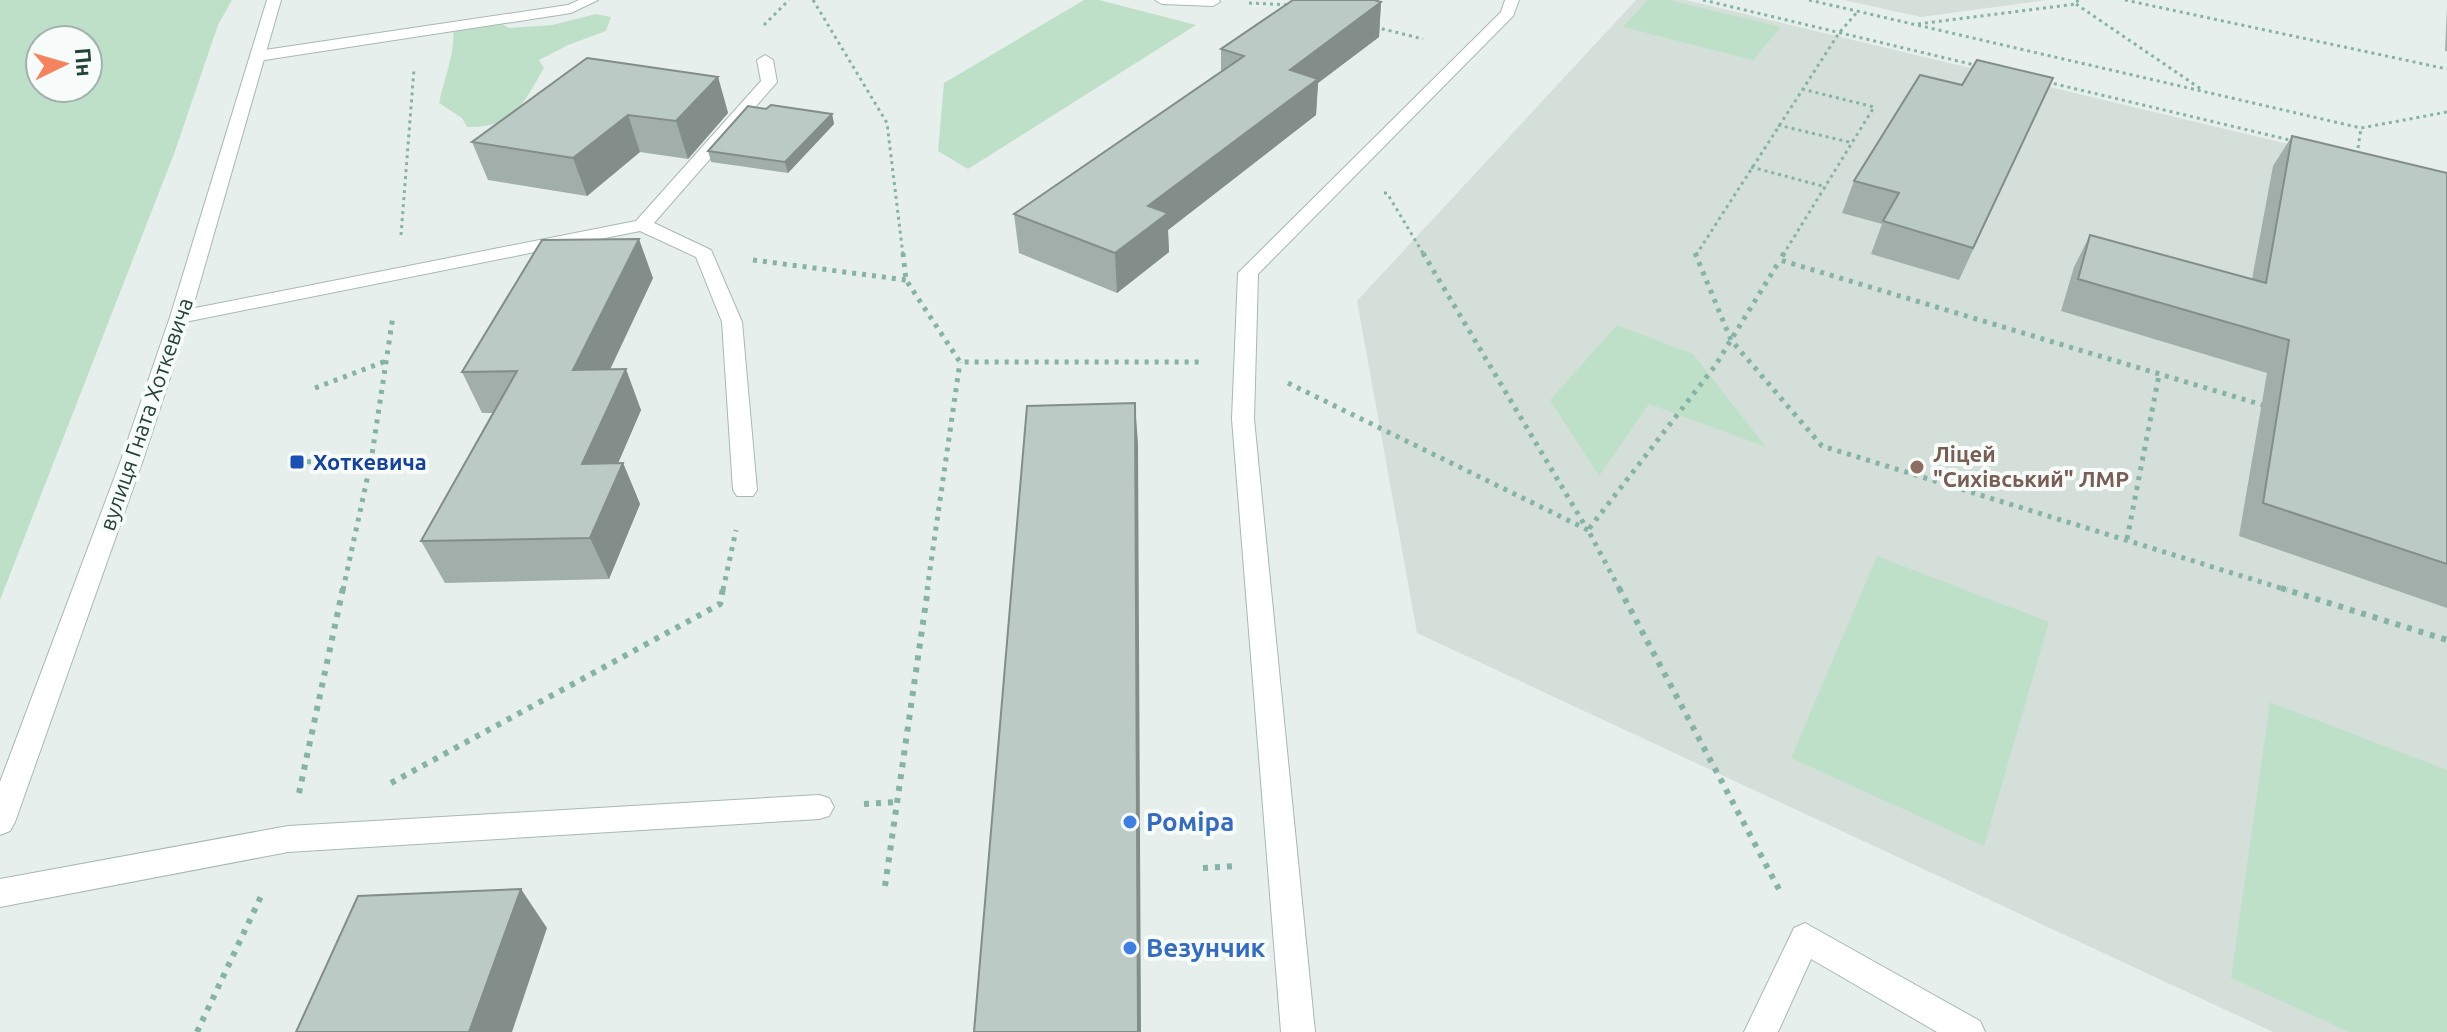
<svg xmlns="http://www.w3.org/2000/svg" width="2447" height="1032" viewBox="0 0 2447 1032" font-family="Ubuntu,sans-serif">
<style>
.built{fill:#d4dfda}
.green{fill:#bfe0c8;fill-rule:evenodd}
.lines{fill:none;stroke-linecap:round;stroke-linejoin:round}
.service-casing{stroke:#a8b8b2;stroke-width:2}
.tertiary-casing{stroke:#a8b8b2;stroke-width:2}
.path-far2{stroke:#86b3a5;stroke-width:3;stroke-dasharray:3 4;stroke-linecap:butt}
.path-far1{stroke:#86b3a5;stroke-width:5;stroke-dasharray:4 6;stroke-linecap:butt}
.path{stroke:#86b3a5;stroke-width:6;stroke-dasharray:5 7;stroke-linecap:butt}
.service{fill:#fff;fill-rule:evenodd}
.tertiary{fill:#fff;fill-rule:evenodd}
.wall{fill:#a1aea9}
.shaded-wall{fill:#838d89}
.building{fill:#bbcac4;stroke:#838d89;stroke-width:2}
.transit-dot{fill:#1a4fb4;stroke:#f7fbf9;stroke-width:3}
.education-dot{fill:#8d6e63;stroke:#f7fbf9;stroke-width:3}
.shop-dot{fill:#3f7fe0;stroke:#f7fbf9;stroke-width:3}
.labels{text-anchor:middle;stroke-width:8;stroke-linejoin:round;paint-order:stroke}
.street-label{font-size:22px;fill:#24423a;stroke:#f7fbf9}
.education-label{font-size:22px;font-weight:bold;fill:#785e54;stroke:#f7fbf9;text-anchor:start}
.transit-label{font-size:22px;font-weight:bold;fill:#164399;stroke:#f7fbf9;text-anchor:start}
.near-shop-label{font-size:26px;font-weight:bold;fill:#366cbe;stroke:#f7fbf9;text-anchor:start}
</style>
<rect width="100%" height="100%" fill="#e6efeb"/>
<path class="built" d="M1636 0H1686L2447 182V1032H2273L1417 633 1357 301Z
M1844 0H2047L1921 17Z"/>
<path class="green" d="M0 0H232L218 25 174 154 0 600ZM40 40H88V88H40Z
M1084 0H1099L1196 25 968 169 938 151 944 83Z
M1648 0H1669L1781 27 1753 60 1623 27Z
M596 14 611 17 606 31 568 45 539 60 544 68C524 103 512 129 467 127L462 118 439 103C444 79 456 51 453 28L494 20 509 28 552 25Z
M1617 325 1693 354 1766 447 1649 404 1599 476 1550 400Z
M1877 556 2049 622 1984 846 1791 758Z
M2270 702 2447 770V1032H2349L2231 978Z"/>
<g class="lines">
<defs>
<path id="service" d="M579 0H598L571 13 258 61 250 56 258 51 568 5Z
M1155 0H1219L1220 2 1213 6 1162 4Z
M1505 0H1519L1513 16 1258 274 1254 419 1315 1032H1281L1232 419 1238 273 1501 12Z
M765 55 773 60 777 82 654 223 711 250 742 322 757 490 753 496H737L733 490 722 322 696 257 640 231 180 323 170 317 180 311 636 221 761 81 757 60Z
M819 795 829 798 834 807 829 816 819 819 288 852 0 907V879L288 826Z
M1805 923 1980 1021 1985 1032H1937L1811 959 1778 1032H1744L1794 928Z"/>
<path id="tertiary" d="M267 0H281L190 317 143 460 15 822 10 831 0 835V782L121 460 170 317Z"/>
</defs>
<use href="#service" class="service-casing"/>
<use href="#tertiary" class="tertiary-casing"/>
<path class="path-far2" d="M813 0 887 123 903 255
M1703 0 1979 66
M1809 0 2361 128 2447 112
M2125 0 2447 69
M1249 3 1291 5
M2076 4 2201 89
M1918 24 2076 4 2078 0
M764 25 789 0
M1375 27 1423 39
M2047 82 2294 141
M1778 125 1853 143
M2357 155 2361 128
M1751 167 1826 187
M1384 193H1387L1424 255
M401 235 414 69
M1696 255 1839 33 1858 11
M1783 255 1874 107 1802 89"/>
<path class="path-far1" d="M903 253 906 280 960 362H1199
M1423 253 1587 529
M1695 253 1731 340 1822 446 2287 590
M1784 253 1780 260 2266 406
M753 260 906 280
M1288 383 1588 530
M315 388 386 361
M297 462 371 461
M2127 539 2159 375
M343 590 371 461 393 316
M723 590 736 530
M927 590 960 362
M1620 590 1588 530 1715 366 1780 260"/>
<path class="path" d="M1619 588 1782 895
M2281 588 2447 640
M391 783 720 604 723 588
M299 793 343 588
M864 804 898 802
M1203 868 1234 866
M885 886 928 588
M197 1032 263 892"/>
<use href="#service" class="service"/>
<use href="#tertiary" class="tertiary"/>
</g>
<path class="wall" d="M1381 2 1379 37 1318 83 1316 115 1168 230 1169 252 1117 293 1019 253 1014 214 1221 73V49Z
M2447 7V51H2445Z
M718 77 728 113 688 159 640 152 587 196 488 180 472 142Z
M2053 78 1959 280 1871 254 1882 224 1842 213 1854 181 1962 85Z
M766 109 832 114 834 124 788 173 711 162 708 151Z
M2292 136 2447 173V608L2239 536 2267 373 2061 311 2074 267 2090 235 2252 279 2273 166Z
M653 278 610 370 641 410 618 463H623L640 504 609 579 445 583 421 541 493 413H482L462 372Z"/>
<path class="shaded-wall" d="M1381 2 1379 37 1318 83 1316 115 1168 230 1169 252 1117 293 1115 253 1148 206 1290 70Z
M718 77 728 113 688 159 676 121Z
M832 114 834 124 788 173 785 162Z
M628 115 640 152 587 196 573 158Z
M639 239 653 278 590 411 573 370Z
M626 369 641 410 600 505 582 464Z
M1135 403 1138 444 1141 1032H1138Z
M623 463 640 504 609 579 590 538Z
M521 889 547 928 512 1032H469Z"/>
<path class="building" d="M1293 0H1374L1381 2 1290 70 1318 79 1148 206 1168 213 1115 253 1014 214 1244 56 1221 49Z
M587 58 718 77 676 121 628 115 573 158 472 142Z
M1977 60 2053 78 1973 248 1883 221 1899 193 1854 181 1920 75 1962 85Z
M771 105 832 114 785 162 708 151 748 106 766 109Z
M2292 136 2447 173V564L2263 503 2289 340 2078 279 2090 235 2266 283Z
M639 239 573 370 626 369 582 464 623 463 590 538 421 541 517 371 462 372 542 240Z
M1135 403 1138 1032H974L1027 406Z
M521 889 469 1032H296L358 896Z"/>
<rect class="transit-dot" x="289" y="454" width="16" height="16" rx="4"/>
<circle class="education-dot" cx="1917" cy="467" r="8"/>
<g class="shop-dot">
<circle cx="1130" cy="822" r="8"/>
<circle cx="1130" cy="948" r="8"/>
</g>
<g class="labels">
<g class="street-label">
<text transform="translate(146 414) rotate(-71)" y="8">вулиця Гната Хоткевича</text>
</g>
<g class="education-label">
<text x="1933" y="462">Ліцей<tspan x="1933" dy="25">"Сихівський" ЛМР</tspan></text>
</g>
<g class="transit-label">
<text x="313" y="470">Хоткевича</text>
</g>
<g class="near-shop-label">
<text x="1146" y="831">Роміра</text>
<text x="1146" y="957">Везунчик</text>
</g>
</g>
<g transform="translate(64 64) rotate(85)"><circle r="38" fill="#f7fbf9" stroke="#a3b1ad" stroke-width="2"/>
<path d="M0-6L14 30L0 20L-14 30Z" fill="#f4845f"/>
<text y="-12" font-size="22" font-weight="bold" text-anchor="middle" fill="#24423a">Пн</text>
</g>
</svg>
